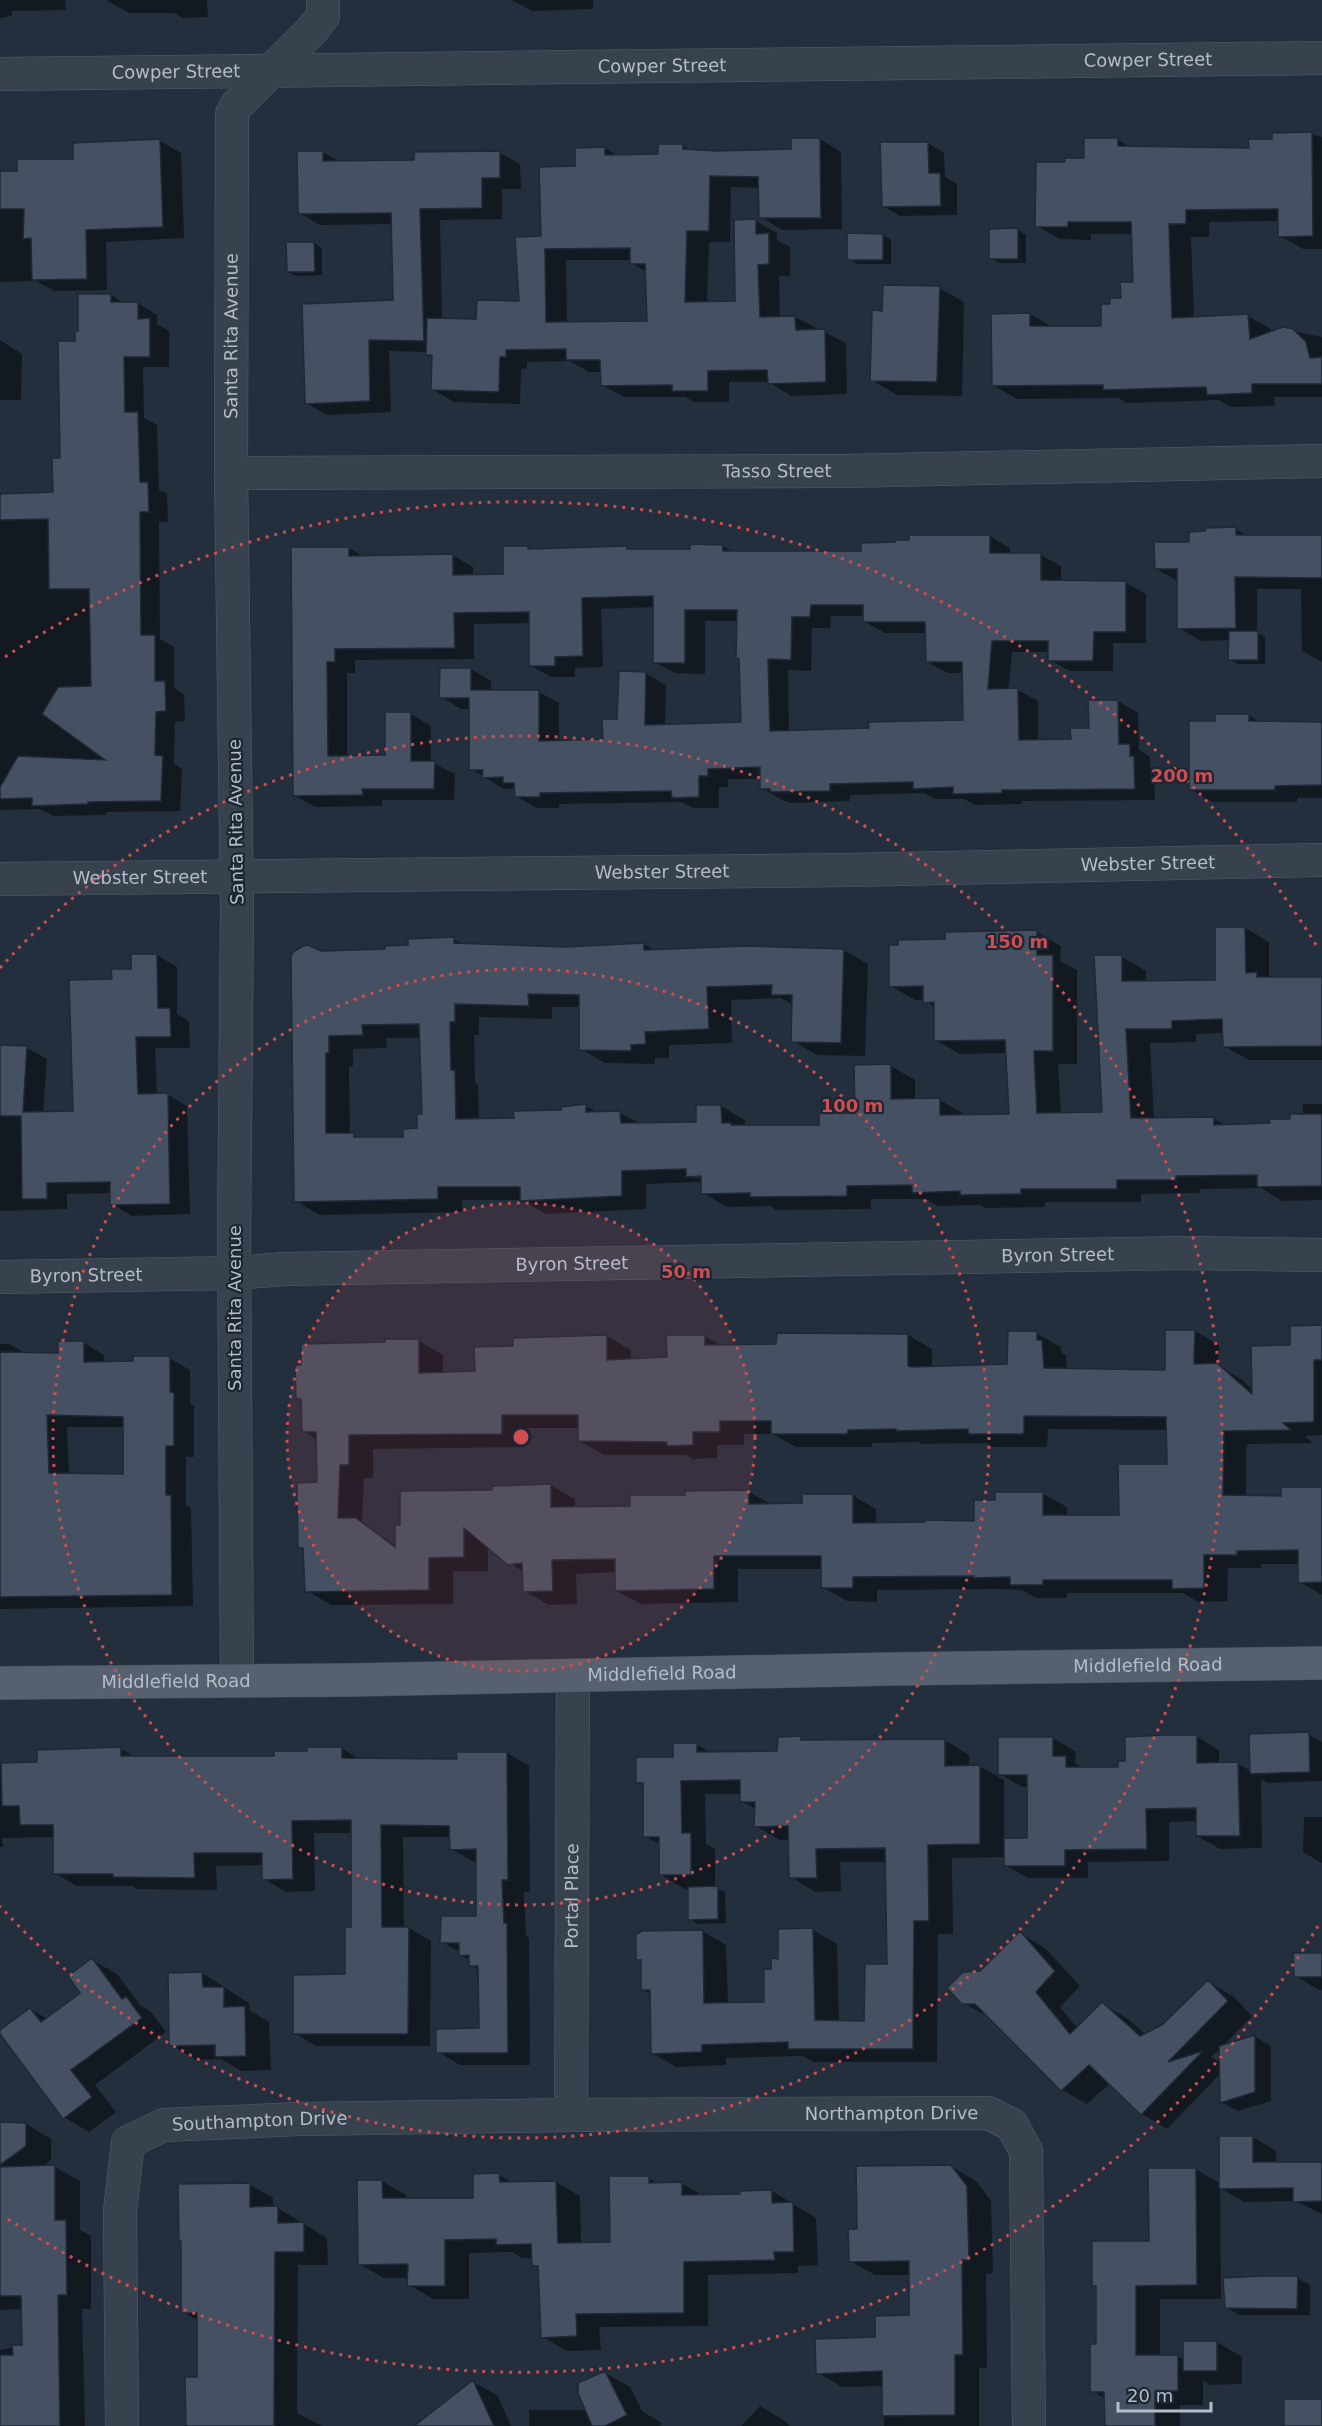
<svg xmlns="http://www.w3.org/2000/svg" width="1322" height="2426" viewBox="0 0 1322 2426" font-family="'DejaVu Sans',sans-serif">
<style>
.shadow{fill:#0007;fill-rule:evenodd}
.building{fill:#455162;stroke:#1f2835;stroke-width:1.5;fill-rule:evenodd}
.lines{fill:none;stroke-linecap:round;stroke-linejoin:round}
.minor-casing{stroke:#565f6c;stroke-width:34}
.major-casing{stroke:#414a57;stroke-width:34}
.minor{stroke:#38414e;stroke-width:33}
.major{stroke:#56606e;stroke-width:33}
.ring{fill:none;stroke:#ce4d50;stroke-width:3;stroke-dasharray:3 6}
.labels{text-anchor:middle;stroke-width:4.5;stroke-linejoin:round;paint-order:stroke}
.street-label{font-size:18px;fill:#b4bcc9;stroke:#1d2633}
.centre{fill:#ce4d50;stroke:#1d2633;stroke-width:3}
.ring-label{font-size:18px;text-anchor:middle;font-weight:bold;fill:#ce4d50;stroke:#1d2633;stroke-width:4.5;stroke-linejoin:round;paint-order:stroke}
</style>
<rect width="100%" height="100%" fill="#242f3e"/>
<path class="shadow" d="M0 0H65L66 10 12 11V16L0 18Z
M106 0H207L208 17 183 18 174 13H129Z
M512 0H593V9L532 11Z
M1311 134 1322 137V249H1303L1280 236V221L1209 222V237H1191L1194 318 1248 316 1271 329V333L1283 329 1322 337V397H1274L1275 406 1231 407 1219 400 1127 403 1118 398 1017 399 994 386 1030 314 1052 327H1103L1111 306 1122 300 1135 283 1133 234H1091V240L1060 239 1037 226 1066 164 1085 159 1117 139 1132 148 1250 150 1274 140Z
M820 139 841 152 842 229 782 230 761 217 760 188 731 187 730 242H709L707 303H737L756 221 777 233V240L790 247V276H779L780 318 795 317 846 343 847 394 791 396 769 382H729V402H695L685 397H624L602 385V372H589L570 361 527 362V368L521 369 520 404 454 402 432 389 433 358 427 355V352L389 351 391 412 327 415 306 403 394 301 393 224 320 225 299 213 323 152 340 162 415 161 499 152 520 164 521 189H502V219L440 220 442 316 444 320H478L520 303 542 237 577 167 605 148 618 156H659L682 145 691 151 716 152 793 150ZM566 260H631V263L647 272 648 322 567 323Z
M160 141 181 153 184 238 106 242 107 290 54 291 36 281 0 282V174L19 173Z
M928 143 944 153 945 177 957 184V215L900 216 883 206Z
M1018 230 1026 235V263H999L991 258Z
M883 235 891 240V264H857L849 259Z
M314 243 322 248V275L296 276 288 272Z
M939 288 964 302 962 396 897 395 872 380 884 312Z
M111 295 125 304 138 303 157 315V324L169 331V367H143L144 418 157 425 159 490 167 494 168 522H159L160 639 174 647V688L184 694 185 721 175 722 174 764 182 769 180 811 106 812V815L53 816 40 809 0 810V495L55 494 77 342Z
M0 340 22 354 21 400H0Z
M1236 529 1249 537H1322V662L1302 651 1301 589H1257V633L1265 637V664H1238L1230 659V640L1201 641 1179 628 1178 581 1156 569 1191 543Z
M990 536 1010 548V555H1041L1061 566V582L1126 583 1146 594V643H1113V671H1070L1049 660V652H1012L1008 690H1018L1038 701V741H1072L1090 729 1118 701 1138 713 1139 750 1150 757V767L1154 769 1155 800 1022 801V804L975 805 964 799H935L924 793 850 795V801L791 803 782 800 762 788 761 779H728V787H719V808H693L681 802 559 804V808H536L516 796V788L504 789 471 769 470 709H461L441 697 471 669 491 681V692H539L559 703V742L604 741 619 721 645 673 666 685 665 726 743 723 738 621H705V674L675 673 654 662 655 607 601 609 603 667 575 668V677H551L530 665 531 623 474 624V659L355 660V673H347V757L386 756 387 714H411L431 726V762L455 774 454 800H382V806L315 807 294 795 349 548 365 557 452 555 473 567V576H504L527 547 533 550 626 548 631 550 691 551 723 546 735 553 863 552ZM831 616H865V622L885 633H927V662L948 673H963L964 722 870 729 789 732 788 670 811 671 812 628H830Z
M1249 715 1261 723H1322V798H1297V802H1212L1190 789 1216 723Z
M1245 928 1269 942V978H1322V1060H1249L1224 1046V1033L1196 1034V1042L1150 1043 1154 1119H1214L1227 1126 1271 1125 1303 1115V1104H1322V1200L1282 1201 1261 1188 1200 1189V1193L1141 1194V1202H1045V1207L986 1208 980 1205 938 1206 926 1199H871V1209L776 1210 770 1206 727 1207 703 1193V1185L699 1182 646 1184V1209L546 1214 521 1200H462V1212L320 1215 296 1201 321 952 387 951 453 939 464 945 565 948 644 944 655 951 843 950 868 964 865 1056 817 1055 793 1041V1005L781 998 731 1000 732 1043 669 1045V1058H655V1064L605 1063 581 1049 580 1007H552V1019L479 1017V1035H474L475 1083 478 1085 479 1120H515L586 1106 598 1113H620L641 1124 698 1123 697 1107 721 1106 745 1120 746 1127H821L856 1115 891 1066 915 1080V1100H940L964 1114V1116L1011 1115 1007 1053 960 1054 935 1040V1008L925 1000H915L891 986 947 941 1036 932 1061 946 1060 961 1077 970V1064H1058L1061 1114 1104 1113 1122 957 1146 971V982L1217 981ZM386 1038H421L423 1115 419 1130 404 1138 361 1139 350 1134 349 1066H353V1049L387 1048ZM692 1175H709V1178H692Z
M157 955 177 967V1014L189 1021 190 1048H155L157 1095 167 1094 187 1106 190 1214 132 1216 112 1204 111 1193 67 1194V1209L0 1211V1046L27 1048 47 1059 43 1113H75L113 981Z
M1322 1327V1435L1305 1436 1313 1443 1248 1444 1246 1449V1497H1282L1322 1488V1595L1300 1582 1299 1564H1261V1568H1228L1227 1601 1198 1602 1183 1593H1067V1598H1036L1022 1590 996 1589 877 1590V1602L847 1601 822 1587V1569H738V1602L641 1604 617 1591V1572L576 1574 577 1604 549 1605 524 1591V1572L509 1563 488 1546V1571H453V1604L331 1605 307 1591 305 1550 300 1547 319 1484 318 1440 303 1431V1401L297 1398 387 1344 419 1341 443 1355V1373H476L514 1348 607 1336 631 1350V1360L668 1359 705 1336 722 1346H778L908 1335 932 1349V1368L1008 1366 1036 1333 1061 1347V1352L1066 1355 1067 1370 1167 1371 1195 1331 1219 1345 1218 1365 1241 1379 1253 1390 1291 1347ZM526 1428H580V1441L604 1455H686L693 1459 717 1458V1445H744V1434H773L796 1447H872V1443L918 1442 922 1444 986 1443 993 1447H1047L1048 1429 1168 1430V1466L1120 1516H1067V1507L1043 1494 997 1502 975 1522 876 1524V1509L852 1495 804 1504 772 1505 749 1492 686 1497 631 1507 575 1508V1499L550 1485 494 1491 402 1526 397 1546 362 1524 364 1478H373V1449L526 1447Z
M84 1343 104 1355V1363H134L169 1358 190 1370V1404L194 1406V1457H186V1505L191 1508 193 1606 0 1609V1344H9L27 1354H59ZM67 1427H124L125 1476 69 1475Z
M1308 1734 1322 1742V1781L1268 1783 1261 1779 1262 1848 1220 1849 1197 1836V1821L1169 1822V1861L1088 1862V1878H1028L1005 1865V1857L952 1858 953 1934H938L937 2062H814L803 2056 726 2058V2065L676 2067 652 2053V1995L643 1990 642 1962 638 1959 702 1931 726 1945 728 2004 766 2003 773 1971 779 1960V1931L813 1930 837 1944 839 2022 866 2023 888 1966 886 1862H840L841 1891 815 1892 791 1877 790 1840H780L756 1826V1809L741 1801V1794H705L706 1844 715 1849V1888L725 1892 726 1923 698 1924 690 1919 689 1889H685L661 1875V1845L644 1836V1786L637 1782 696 1744 711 1753H779L801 1738 807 1742 945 1740 969 1755V1767L979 1766 1004 1780V1839H1029V1787H1022L1000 1774 1053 1738 1076 1752 1075 1763 1085 1769 1120 1768 1127 1763 1196 1736 1219 1750V1764H1238L1251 1771Z
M341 1748 361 1760H458L507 1753 529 1766 530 1892H524L526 1936 529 1938 530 2065H460L438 2052 480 2030V1971L471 1965V1961L460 1955V1952L442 1942 478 1918V1861L474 1862 451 1849V1837H403L404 1928H409L431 1941 430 2046H316L294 2033 346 1976 352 1929V1833H314L315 1891 286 1892 264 1879V1865L216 1866 217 1890 137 1889 132 1886H77L54 1873V1837L2 1838 3 1847H0V1764H38L120 1749 135 1757H276Z
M1304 1817H1322V1863L1303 1852Z
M1020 1933 1045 1948 1080 1986 1060 2007 1078 2029 1103 2004 1128 2019 1146 2035 1163 2026 1208 1982 1233 1996 1252 2016 1222 2047 1254 2036 1271 2046V2101L1238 2111 1221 2102V2073L1167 2129 1142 2114 1110 2083 1087 2104 1062 2090 991 2018 963 2003 980 1973ZM1221 2048V2063L1211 2057Z
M1322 1954V1990H1319L1295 1976Z
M92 1960 117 1974 140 2005 151 2012 166 2032 95 2085 116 2112 89 2132 64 2117 30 2009 48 2019 82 1993Z
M202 1973 249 2003V2010L269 2022 271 2070 242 2071 221 2059 196 2060 171 2045Z
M0 2124H26L51 2139V2160L42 2167H55L80 2181V2230L91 2236V2309H82L85 2426H0V2350L23 2346V2309L0 2310Z
M1253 2137 1276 2151V2163L1322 2164V2214L1296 2201 1244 2202 1220 2188 1221 2299H1160V2357L1178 2356 1185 2360 1217 2342 1242 2357V2384L1210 2385 1203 2380V2405H1180V2426H1106V2399L1092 2391 1097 2345 1098 2287 1094 2285 1150 2242 1195 2169 1221 2184Z
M951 2166 976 2181 991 2201 993 2273 986 2274 987 2368H979V2426H884L883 2386 842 2387 818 2373 910 2317V2275H875L850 2261 859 2230Z
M499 2175 513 2183 556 2182 580 2196 581 2244H612L648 2178 659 2184H682L704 2196 742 2195 772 2191 816 2218 818 2265 798 2266V2273L708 2275V2326L599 2327 601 2350 567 2351 543 2337 540 2269 533 2265V2258H522L512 2252 469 2253V2299H433L409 2285V2278H384L359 2264 382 2181 406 2195V2199L475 2200Z
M249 2184 273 2198V2208H278L327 2238 328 2265H298L297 2413 322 2426H188L198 2378V2321L183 2312Z
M1297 2278 1310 2285V2315H1239L1226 2307Z
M605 2373 630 2387 642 2411 663 2424 659 2426H529V2410H587L576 2386Z
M473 2382 497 2395 511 2426H416Z
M760 2406 785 2421 790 2426H741Z"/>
<path class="building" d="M1312 132 1313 236 1278 237V209L1186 210V224H1169L1172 318 1248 314 1250 339 1283 327 1293 329 1306 342 1310 358 1322 357V384H1252V393L1207 395 1206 387 1103 390V385L992 386 991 314 1030 313V326H1101V304H1110V298H1121L1120 282H1133L1131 222H1068V227H1035L1036 162H1065L1064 158H1084V138H1118V146L1249 148 1248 139H1272V133Z
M791 138H820L821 218H759L758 177 710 176 709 231H687L685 302 735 301 734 220 756 219V234L769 233V264L758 265 760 317 795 316 796 330 825 329 826 382 768 384 767 370 708 371V391H672V385L601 386 600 360H566V349L506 350V357H500L499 392 431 390 432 355H426L427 318 476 319 477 300 519 301 515 237 541 236 539 167 575 166V148L605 147V155L658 154V144H683V149L716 151 791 149ZM630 248V264H645L647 321 546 322 545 249Z
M160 139 163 227 86 230 87 279 32 280 31 238 23 239 24 209H0V171H17V159H73V143Z
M880 142H928L929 173H940L941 206 882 207Z
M297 151H323V161L414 160V152L500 151V178H482V208L420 209 424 341 369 340 370 401 305 404 302 304 393 300 391 213 298 214Z
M1018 228V259H989V229Z
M847 233 883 234V260H847Z
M286 242H314L315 272H287Z
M883 285 940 286 937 382 870 381 872 310 882 311Z
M78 294H111V302H138V319L150 318V357H124L125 412H138L140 482H148L149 512H140L141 635H155V681H165L166 711 156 712 155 755 163 756 161 801 88 802V804L32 806V798L0 799V787L18 756 105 760 42 714 58 687 91 686 89 589H49L48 519 0 520V494L53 492 52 458H60L58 341H75V331H78Z
M1236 527V535H1322V578L1235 577 1236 628 1177 629V569H1155L1154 542H1189V532L1205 531V528Z
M909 535H990V553H1041V580L1126 581V632H1094L1093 661H1048V641H992L988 689 1018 688 1019 740 1071 739 1070 728H1089L1088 700H1118L1119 744H1130V756H1134L1135 789 1002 790V793L953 794V787L913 789V782L830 784V791L770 792V789H760V767L708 769V776H699V797L672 798 671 791 540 793V797H515L514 783H503V777L482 778 483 770H469V698H439L440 668H471V690H539V741L603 739 602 719H617L619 671 646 672 645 725 741 722 739 659 736 658 737 610H685V663H653V596L582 598 583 656 555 657V666H529V612L454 613 455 648 335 649V662H327L328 756 385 755V712H411V761H435L434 789H362L363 795 293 796 291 547H349V556L453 554V575L503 574V546H528V549L627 546V549H690V544L723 545V551H861V543L895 542V540H909ZM811 605H863V622H925L926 662H962L963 720 868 722 869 728 770 731 768 659 791 660 792 617H810Z
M1229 631H1258V660H1228Z
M1215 714H1249V721L1322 722V785L1275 786V790H1189V721H1215Z
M1215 927H1245L1246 973 1257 972V977H1322V1046L1223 1047 1222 1019 1172 1021V1029H1126L1131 1118 1214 1117V1125L1270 1123 1269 1119H1290V1114H1322V1186L1257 1187V1175L1176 1176V1180H1117V1189H1021V1194L960 1195V1191L912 1193V1185L847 1186V1196L750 1197V1193L701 1194V1176L686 1177V1169L622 1171V1196L520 1201V1187H438V1199L294 1202 291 957 293 952 303 946 308 945 321 951 385 949V946L408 945V939L454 937V943L565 947 644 943V950L746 946 844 949 841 1043 791 1042 792 995H771L772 985 707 987 709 1029 645 1032 646 1044 631 1045V1051L579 1050V995L528 994 529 1006 455 1004V1022H450L451 1070H455L456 1119 514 1118 513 1111 561 1110V1107L586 1104V1112L620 1111 621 1123 696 1122V1105H721L722 1123H731V1125H819V1113H855L854 1065 891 1064V1099L940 1098V1115L1009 1114 1005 1040 934 1041V1002L923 1003V986L889 987V945H898V940L945 939V932L1037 930V955H1053V1051H1034L1037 1113 1102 1112 1094 955H1122V981L1215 980ZM419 1024 422 1114H417V1128L403 1129V1137H354V1133H326V1053H329V1036L363 1035 362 1025Z
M131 954H157L158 1008H170L171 1037H136L138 1094 168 1093 170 1204 110 1205V1182L47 1183V1199H22L21 1116H0V1045L27 1046 23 1112 73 1111 69 980 112 979 111 969H131Z
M1322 1325V1360H1314V1422L1283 1423 1291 1430 1224 1431 1223 1495 1281 1496V1487H1322V1582L1298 1583V1550L1237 1551V1555H1204V1588L1172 1589V1580H1043V1585H1010V1577L974 1578V1576L853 1577V1588H821V1556H714V1589L615 1591V1559L552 1560 553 1591 523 1592 522 1563 508 1565 464 1528V1557L429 1558V1590L305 1592 303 1548H298L297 1483 317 1482 316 1432H302L301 1399H296L295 1365H301V1344L385 1342V1339H419V1373L475 1371 474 1347 513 1346V1338L607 1335V1360L667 1357 666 1335H705V1345L776 1344 777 1333 908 1334V1366L912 1367 1007 1364 1008 1331H1037V1340H1042L1044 1368 1165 1370V1330H1195L1194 1364 1217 1363 1252 1394 1251 1346 1290 1345V1326ZM502 1415H578V1441L667 1442V1446L693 1445V1432H720V1421H771V1434H848V1430L896 1429V1431L968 1429V1434H1024V1416L1166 1417 1167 1464H1118L1119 1515H1043V1492H995V1500H974V1521L925 1520V1522L853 1523V1494H802V1503L749 1504V1490L685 1491V1495H630V1506L551 1507V1484L492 1486V1490L400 1491V1525H395V1547L356 1518H338L340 1465H349V1435L502 1434Z
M58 1341H84V1362L133 1361V1356H170V1392L174 1393V1446H166V1495H171L172 1595 0 1597V1352L58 1353ZM47 1415 123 1417V1474L49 1473Z
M1309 1732 1310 1772 1250 1774 1249 1734Z
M1166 1735H1197V1763L1238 1762 1240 1836H1196V1808L1146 1809 1147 1849 1065 1850V1866H1004V1838H1027V1775H998V1737H1053V1756H1066V1767H1118V1761H1125V1737Z
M801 1736V1740L945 1739V1766L980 1765V1844L928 1845 929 1921H914L913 2049H788V2042L702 2045V2052L651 2054 650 1990H641V1960H636V1933H640V1931L703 1930 704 2003 764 2002V1969H771V1958L778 1959V1929L813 1928 815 2020 864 2021 865 1964H887L885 1848 816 1849 817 1878H789L788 1826 754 1827 755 1802H740V1780L681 1781 682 1833H691V1875H659V1837H643V1783H636V1757H673V1743H697V1752L777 1751 778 1737Z
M121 1747V1756H274V1751H307V1747H342V1758L457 1759 456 1752H507L508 1880H502L504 1923H507L508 2053H436V2029L479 2028 478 1966H469V1955L459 1956V1943H440L441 1916H476V1849L450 1850 449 1826 381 1825 382 1927H409L408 2034H293V1975L345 1974V1927H351V1820L292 1821 293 1879 262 1880V1853H194L195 1878 113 1877V1874H53V1825H20L19 1806H2L1 1763 37 1762V1750Z
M718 1886V1919L688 1920V1887Z
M1020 1931 1055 1971 1036 1992 1070 2034 1102 2002 1140 2036 1162 2025 1208 1980 1228 2001 1168 2062 1203 2051 1141 2115 1089 2065 1061 2091 975 2004H962L947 1988 963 1972 980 1971Z
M1293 1953H1322V1977H1294Z
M92 1958 122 1999 126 1996 142 2018 71 2070 92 2097 63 2119 0 2034V2030L30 2008 41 2022 80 1993 68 1976Z
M202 1972 203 1987H224V2007L245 2006 246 2056 215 2057V2045L169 2046 168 1973Z
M1255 2035V2092L1220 2103 1219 2046Z
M0 2122 26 2123V2146L0 2165Z
M1219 2136H1253V2162H1322V2201L1293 2202V2188L1219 2189Z
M55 2165V2220H66L67 2295H58L60 2426H0V2355H13L12 2345H22L21 2296H0V2167Z
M951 2165 967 2186 969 2260H962L963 2355H955V2415L882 2416V2371L816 2374 815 2339 875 2337V2316L909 2315V2261L849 2262 848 2229H857L856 2166Z
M1148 2168H1196L1197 2285 1136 2286V2355H1178V2391H1155V2426H1105L1104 2392H1090V2344H1096V2286H1092V2241H1149Z
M499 2173 500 2182 556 2181 558 2243 610 2242 609 2176H649V2183L682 2182V2195L740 2194V2191L772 2190V2203L793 2202 794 2252H774L775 2260 684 2262V2313L576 2314 577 2336 541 2338 538 2266H532L531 2244 496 2245V2239L445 2240V2286H407L408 2264 358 2265 357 2180H382L383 2198H473V2174Z
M250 2183V2207L278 2206V2223L304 2222V2252H275L274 2426H186L185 2377H197V2313H181V2241H179L178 2184Z
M1262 2276H1298L1297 2309 1225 2308 1223 2278Z
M1183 2341H1217V2371H1183Z
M605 2371 627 2415 605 2426H592L578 2393V2383Z
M473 2380 494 2426H414Z
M1284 2399H1322V2426H1284Z"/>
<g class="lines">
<defs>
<g id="minor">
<path id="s1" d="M0 74 1322 58"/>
<path id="s2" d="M231 473 844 471 1322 461"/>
<path id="s3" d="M0 879 849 870 1322 860"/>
<path id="s4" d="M0 1277 235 1273 284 1269 1185 1253 1322 1255"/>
<path id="s5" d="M237 1680 234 1239 237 909 231 473 232 114 236 106 312 30 323 16V0"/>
<path id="s6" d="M571 2115 573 1677"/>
<path id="s7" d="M122 2426 120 2211 128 2142 164 2125 299 2119 571 2115 988 2113 1012 2125 1026 2151 1029 2426"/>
</g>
<g id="major">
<path id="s8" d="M0 1683 350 1680 892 1669 1322 1663"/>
</g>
</defs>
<use href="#minor" class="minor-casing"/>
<use href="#major" class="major-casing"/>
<use href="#minor" class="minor"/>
<use href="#major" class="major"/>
</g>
<circle cx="521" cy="1437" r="234" fill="#ce4d50" fill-opacity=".12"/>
<g class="ring">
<circle cx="521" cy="1437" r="234"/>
<circle cx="521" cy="1437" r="468"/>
<path d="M0 968A701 701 0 1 1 0 1906"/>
<path d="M1318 1926A935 935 0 0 1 5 2217M5 657A935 935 0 0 1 1318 948"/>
</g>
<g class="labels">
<g class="street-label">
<text dy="6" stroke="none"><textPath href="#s1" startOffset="1148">Cowper Street</textPath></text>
<text dy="6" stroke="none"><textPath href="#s1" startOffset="662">Cowper Street</textPath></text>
<text dy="6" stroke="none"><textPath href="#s1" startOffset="176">Cowper Street</textPath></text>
<text dy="6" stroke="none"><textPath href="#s5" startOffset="1344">Santa Rita Avenue</textPath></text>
<text dy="6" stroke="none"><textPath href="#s2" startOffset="546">Tasso Street</textPath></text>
<text transform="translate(236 822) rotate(-91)" y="6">Santa Rita Avenue</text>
<text dy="6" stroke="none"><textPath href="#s3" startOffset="1148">Webster Street</textPath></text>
<text dy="6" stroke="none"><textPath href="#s3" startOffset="662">Webster Street</textPath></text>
<text dy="6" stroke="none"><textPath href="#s3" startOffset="140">Webster Street</textPath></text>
<text dy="6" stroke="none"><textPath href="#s4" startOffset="1058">Byron Street</textPath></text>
<text dy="6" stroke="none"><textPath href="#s4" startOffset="572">Byron Street</textPath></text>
<text dy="6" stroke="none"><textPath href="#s4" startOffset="86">Byron Street</textPath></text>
<text transform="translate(235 1308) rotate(-90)" y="6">Santa Rita Avenue</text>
<text dy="6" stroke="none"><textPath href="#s8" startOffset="1148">Middlefield Road</textPath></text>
<text dy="6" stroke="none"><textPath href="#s8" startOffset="662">Middlefield Road</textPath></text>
<text dy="6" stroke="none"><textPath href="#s8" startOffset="176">Middlefield Road</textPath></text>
<text dy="6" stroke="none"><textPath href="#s6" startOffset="219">Portal Place</textPath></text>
<text dy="6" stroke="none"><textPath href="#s7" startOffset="1052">Northampton Drive</textPath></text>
<text dy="6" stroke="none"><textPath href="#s7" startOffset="420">Southampton Drive</textPath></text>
</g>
</g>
<circle cx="521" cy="1437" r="9" class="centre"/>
<g class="ring-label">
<text x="1182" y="782">200 m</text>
<text x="1017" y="948">150 m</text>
<text x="852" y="1112">100 m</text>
<text x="686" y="1278">50 m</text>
</g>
<path d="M1118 2402v9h93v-9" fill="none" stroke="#b4bcc9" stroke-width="3"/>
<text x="1127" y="2402" font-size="18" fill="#b4bcc9" stroke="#1d2633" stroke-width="4.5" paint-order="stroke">20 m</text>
</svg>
